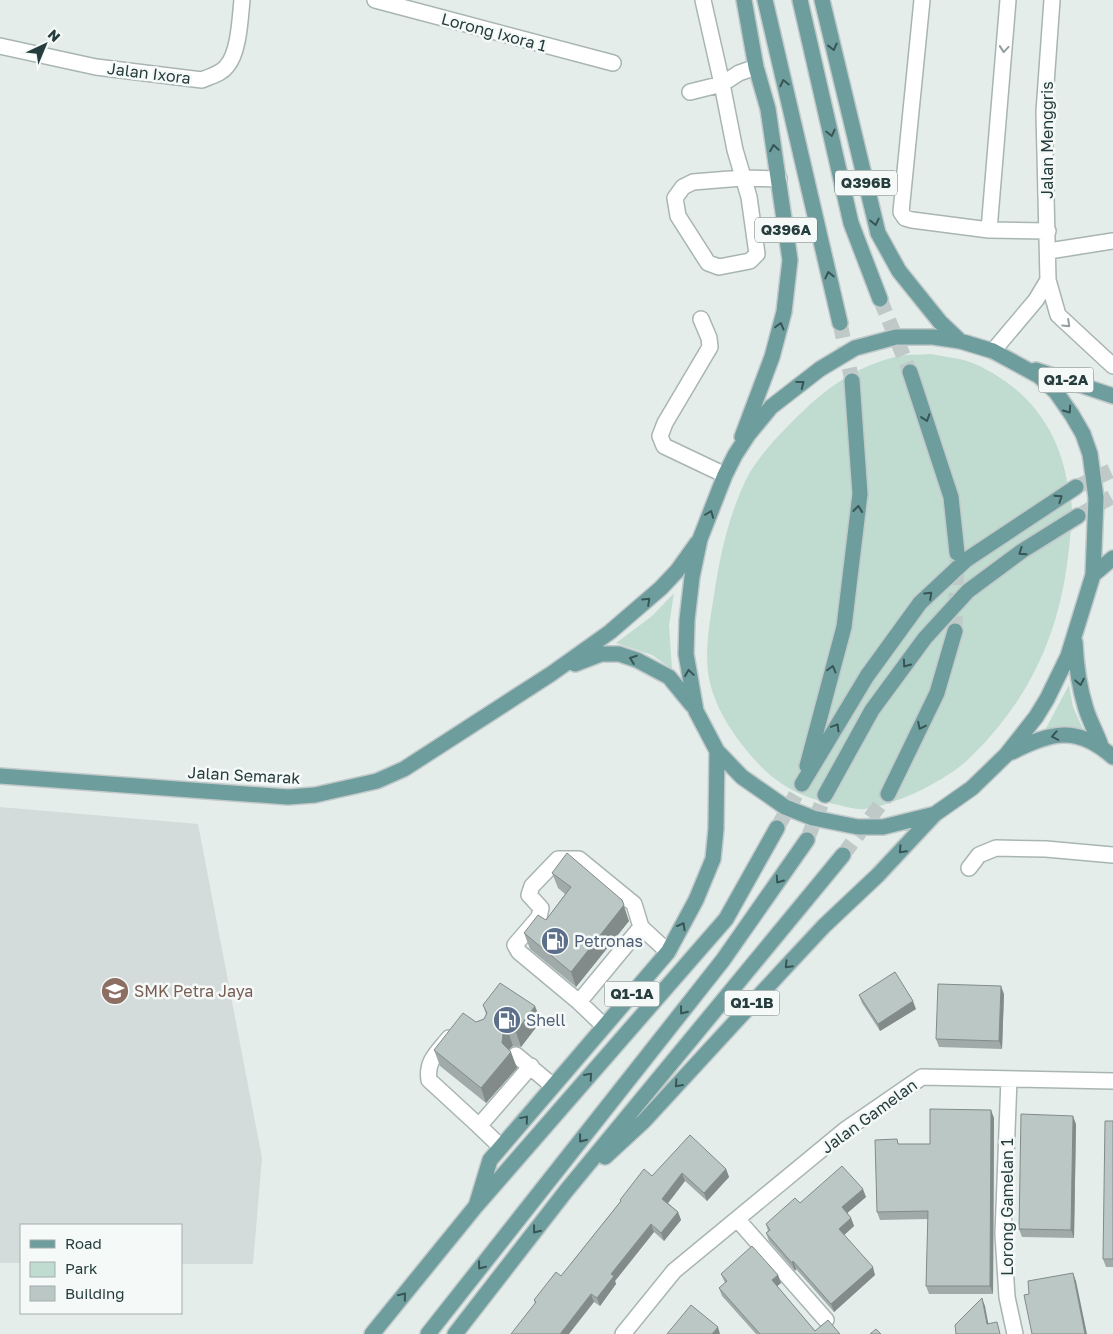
<svg xmlns="http://www.w3.org/2000/svg" width="1113" height="1334" viewBox="0 0 1113 1334" font-family="'Golos Text',sans-serif">
<style>
.built{fill:#d3dcdb}
.green{fill:#c0dbcf}
.lines{fill:none;stroke-linecap:round;stroke-linejoin:round}
.major-tunnel{stroke:#bfcac8;stroke-width:15;stroke-dasharray:15 8;stroke-linecap:butt}
.minor-casing{stroke:#a8b5b3;stroke-width:18}
.major-casing{stroke:#c2c9c9;stroke-width:18}
.minor{stroke:#fff;stroke-width:15}
.major{stroke:#6e9d9e;stroke-width:15}
.wall{fill:#a0aba9}
.shaded-wall{fill:#828b8a}
.building{fill:#bac7c5;stroke:#828b8a}
.oneway{stroke:#385555}
.oneway2{stroke:#929e9e}
.labels{text-anchor:middle;stroke-width:5;stroke-linejoin:round;paint-order:stroke}
.shield{fill:#f5f9f8;stroke:#647575;stroke-width:1}
.shield-label{font-size:15px;font-weight:bold;fill:#263d3d}
.street-label{font-size:16px;fill:#263d3d;stroke:#f5f9f8}
.service-label{font-size:16px;fill:#4e5e75;stroke:#f5f9f8;text-anchor:start}
.education-label{font-size:16px;fill:#785e54;stroke:#f5f9f8;text-anchor:start}
</style>
<rect width="100%" height="100%" fill="#e5edeb"/>
<path class="built" d="M0 807 198 824 262 1158 253 1264H181V1225H21V1263H0Z"/>
<path class="green" d="M931 354C945 357 962 358 975 364 1028 388 1059 429 1068 486 1070 494 1072 503 1072 511 1072 524 1070 537 1069 549 1064 595 1053 638 1031 678 1016 707 988 742 963 764 940 783 895 805 865 809 857 810 847 807 839 805 793 797 768 779 740 742 725 722 711 697 708 672 705 647 710 620 714 595 720 554 730 509 750 472 760 456 773 441 787 427 820 393 851 367 899 356 909 354 920 355 931 354Z
M674 593 669 625 672 669 652 655 616 643 652 616Z
M1069 685 1073 707 1083 729 1045 730Z"/>
<g class="lines">
<path class="major-tunnel" d="M880 299 910 372
M840 323 852 381
M1076 487 1113 470
M1078 516 1113 496
M955 631 957 560
M777 828 802 784
M807 840 825 795
M843 855 888 794"/>
<defs>
<path id="minor" d="M375 0 613 63
M922 0 901 212 905 218 912 220 989 230 1048 231
M1052 0 1044 112 1048 280 1058 315 1113 366
M0 46 96 67 202 80C211 76 221 74 227 66 239 52 240 19 242 0
M756 67 739 73 722 84 735 150 749 197 757 254 750 261 719 267 708 263 678 216 675 198 683 187 693 182 742 178 779 179
M690 92 722 84 703 0
M989 230 1008 0
M1049 251 1113 241
M701 319 709 338 710 347 665 423 660 436 664 446 725 475
M993 351 1036 300 1048 280
M969 868 979 855 996 848 1046 849 1113 855
M579 1002 641 927
M604 1026 579 1002 519 952 515 945 539 917 541 908 529 895 532 886 558 859H579L634 904 641 927 668 952
M449 1038C437 1053 426 1061 429 1080L479 1126 531 1066
M516 1055 553 1086
M1009 1079 1003 1234 1007 1297 1015 1334
M479 1126 501 1147
M737 1219 826 1320
M623 1334 674 1271 845 1130 922 1077 1113 1081"/>
<path id="major" d="M765 0 840 323
M800 0 851 223 880 299
M822 0 878 233 899 271 940 322 960 341
M1036 370 1113 396
M910 372 951 497 957 553
M742 437 772 357 784 312 790 260 768 109 756 67 744 0
M1093 575 1113 558
M1075 642C1076 665 1079 687 1086 709 1090 722 1097 734 1101 746
M575 664 601 654H619L637 660 669 677 692 705
M1012 752C1051 732 1077 725 1113 757
M807 766 844 627 860 494 852 381
M0 776 288 797 315 795 377 781 404 769 551 674 610 632 661 588 677 571 697 543
M802 784 867 676 920 603 966 560 1076 487
M888 794 937 693 955 631
M825 795 872 710 925 638 968 591 1022 551 1078 516
M605 1157 644 1121 782 971 824 926 878 875 935 814
M476 1206 490 1160 668 952 696 900 713 859 716 829 717 751 696 711 686 654 687 620 692 577 700 539 725 475 735 455 748 435 771 407 820 369 855 348 896 337H933L960 341 993 351 1039 376 1056 392 1072 415 1083 434 1090 454 1096 498 1093 575 1068 656 1047 699 1036 717 1006 755 972 788 935 814 883 827H858L813 818 785 807 742 777 717 751
M372 1334 476 1206 726 919 777 828
M428 1334 723 960 807 840
M455 1334 566 1191 843 855"/>
</defs>
<use href="#minor" class="minor-casing"/>
<use href="#major" class="major-casing"/>
<use href="#minor" class="minor"/>
<use href="#major" class="major"/>
</g>
<path class="wall" d="M552 873 629 921 576 987 530 949 524 933 546 920 565 894 558 888Z
M1004 994 1002 1049 939 1047 936 1039Z
M859 995 916 1009 880 1031 862 1003Z
M483 1005 541 1021 521 1047 513 1046 509 1049 517 1068 486 1103 440 1066 434 1050 476 1022 484 1019 486 1014Z
M994 1118 993 1294H929L926 1286 928 1219 880 1220 877 1212 899 1144H930Z
M1113 1121V1267H1106L1103 1259Z
M1076 1124 1074 1238 1022 1237 1019 1229Z
M726 1169 729 1177 707 1201 685 1181 668 1203 678 1212 681 1220 664 1241 654 1232 615 1281 616 1284 600 1306 594 1302 535 1304 534 1300 561 1276 620 1202V1200L652 1176Z
M866 1197 847 1213 851 1218 854 1226 844 1235 875 1275 834 1312 796 1269 795 1271 769 1241 766 1233 768 1231 766 1224 800 1203Z
M721 1274 778 1275 781 1283 777 1286 815 1331 840 1334H756L722 1296 719 1288 725 1283Z"/>
<path class="shaded-wall" d="M622 900 629 921 576 987 571 972Z
M1001 986 1004 994 1002 1049 999 1041Z
M913 1001 916 1009 880 1031 878 1024Z
M535 1006 541 1021 521 1047 516 1032Z
M508 1031 513 1046 509 1049 511 1052 517 1068 486 1103 481 1088 502 1043 503 1034Z
M991 1110 994 1118 993 1294 990 1286Z
M1073 1116 1076 1124 1074 1238 1071 1230Z
M726 1169 729 1177 707 1201 704 1193Z
M682 1173 685 1181 665 1207 662 1199Z
M863 1189 866 1197 845 1215 842 1207Z
M678 1212 681 1220 664 1241 661 1233Z
M851 1218 854 1226 842 1237 839 1229Z
M651 1224 654 1232 615 1281 616 1284 600 1306 597 1298 611 1274Z
M793 1261 796 1269 795 1271 792 1263Z
M873 1267 875 1275 834 1312 831 1304Z
M1073 1273 1076 1281 1087 1334H1085Z
M778 1275 781 1283 775 1288 772 1280Z
M591 1294 594 1302 569 1334H560Z
M982 1298 985 1306 990 1332 987 1324Z
M718 1327 720 1334H712Z"/>
<path class="building" d="M567 853 622 900 624 905 571 972 524 933 538 915 546 920 571 887 552 873Z
M895 972 913 1001 878 1024 859 995Z
M500 983 535 1006 516 1032 508 1031 503 1034 502 1043 511 1052 481 1088 434 1050 463 1013 476 1022 484 1019 487 1013 483 1005Z
M938 984 1001 986 999 1041 936 1039Z
M930 1109 991 1110 990 1286H926L928 1211 877 1212 875 1140 897 1139 898 1144H930Z
M1021 1114 1073 1116 1071 1230 1019 1229Z
M1105 1121H1113V1259H1103Z
M690 1135 726 1169 704 1193 682 1173 662 1199 678 1212 661 1233 651 1224 611 1274 614 1276 597 1298 591 1294 560 1334H511L536 1302 534 1300 556 1272 561 1276 621 1201 620 1200 644 1169 652 1176Z
M842 1166 863 1189 842 1207 851 1218 839 1229 873 1267 831 1304 793 1261 792 1263 766 1233 770 1230 766 1224 795 1198 800 1203Z
M752 1246 778 1275 772 1280 815 1331 828 1320 840 1334H760L719 1288 727 1281 721 1274Z
M1073 1273 1085 1334H1032L1024 1295 1029 1294 1028 1281Z
M982 1298 987 1324 997 1322 1000 1334H956L955 1325Z
M691 1305 718 1327 712 1334H667Z
M876 1329 881 1334H870Z"/>
<defs><path id="oneway-chevron" d="M-2-3.5L2.5 0L-2 3.5" fill="none" stroke-width="1.6" stroke-linecap="round" stroke-linejoin="round" transform="scale(1.25)"/></defs>
<g class="oneway">
<use href="#oneway-chevron" transform="translate(833 47) rotate(76)"/>
<use href="#oneway-chevron" transform="translate(784 83) rotate(-103)"/>
<use href="#oneway-chevron" transform="translate(831 133) rotate(77)"/>
<use href="#oneway-chevron" transform="translate(774 148) rotate(-99)"/>
<use href="#oneway-chevron" transform="translate(875 222) rotate(77)"/>
<use href="#oneway-chevron" transform="translate(829 275) rotate(-103)"/>
<use href="#oneway-chevron" transform="translate(780 326) rotate(-75)"/>
<use href="#oneway-chevron" transform="translate(801 384) rotate(-38)"/>
<use href="#oneway-chevron" transform="translate(1068 410) rotate(55)"/>
<use href="#oneway-chevron" transform="translate(926 418) rotate(71)"/>
<use href="#oneway-chevron" transform="translate(1059 498) rotate(-34)"/>
<use href="#oneway-chevron" transform="translate(858 509) rotate(-83)"/>
<use href="#oneway-chevron" transform="translate(710 514) rotate(-69)"/>
<use href="#oneway-chevron" transform="translate(1022 552) rotate(146)"/>
<use href="#oneway-chevron" transform="translate(929 595) rotate(-43)"/>
<use href="#oneway-chevron" transform="translate(647 601) rotate(-43)"/>
<use href="#oneway-chevron" transform="translate(633 659) rotate(-160)"/>
<use href="#oneway-chevron" transform="translate(906 664) rotate(126)"/>
<use href="#oneway-chevron" transform="translate(832 669) rotate(-75)"/>
<use href="#oneway-chevron" transform="translate(689 673) rotate(-98)"/>
<use href="#oneway-chevron" transform="translate(1080 682) rotate(79)"/>
<use href="#oneway-chevron" transform="translate(921 726) rotate(116)"/>
<use href="#oneway-chevron" transform="translate(836 727) rotate(-59)"/>
<use href="#oneway-chevron" transform="translate(1055 736) rotate(169)"/>
<use href="#oneway-chevron" transform="translate(902 850) rotate(133)"/>
<use href="#oneway-chevron" transform="translate(779 880) rotate(125)"/>
<use href="#oneway-chevron" transform="translate(682 926) rotate(-61)"/>
<use href="#oneway-chevron" transform="translate(788 965) rotate(134)"/>
<use href="#oneway-chevron" transform="translate(683 1011) rotate(128)"/>
<use href="#oneway-chevron" transform="translate(589 1076) rotate(-49)"/>
<use href="#oneway-chevron" transform="translate(678 1084) rotate(132)"/>
<use href="#oneway-chevron" transform="translate(525 1119) rotate(-50)"/>
<use href="#oneway-chevron" transform="translate(582 1139) rotate(128)"/>
<use href="#oneway-chevron" transform="translate(536 1230) rotate(128)"/>
<use href="#oneway-chevron" transform="translate(481 1266) rotate(128)"/>
<use href="#oneway-chevron" transform="translate(403 1296) rotate(-51)"/>
</g>
<g class="oneway2">
<use href="#oneway-chevron" transform="translate(1004 49) rotate(95)"/>
<use href="#oneway-chevron" transform="translate(1067 324) rotate(43)"/>
</g>
<defs>
<symbol id="fuel-disc" viewBox="-11 -11 22 22"><circle r="9.5" fill="#5c6f8a" stroke="#f5f9f8"/><path d="M-5.5-6h7V0h2V4h1.3V-2.5L3-4.5l.8-.8L6-3V5H2.5V1h-1V6h-7ZM-4.2-4.7v3.2H.2V-4.7Z" fill="#fff"/></symbol>
<symbol id="school-disc" viewBox="-11 -11 22 22"><circle r="9.5" fill="#8d6e63" stroke="#f5f9f8"/><path d="M0-5L7-2L0 1L-7-2ZM-4 1L0 2.5L4 1V4Q0 6-4 4Z" fill="#fff"/></symbol>
</defs>
<g fill-rule="evenodd">
<use href="#fuel-disc" x="539" y="925" width="32" height="32"/>
<use href="#school-disc" x="99" y="975" width="32" height="32"/>
<use href="#fuel-disc" x="491" y="1004" width="32" height="32"/>
</g>
<g class="labels">
<g class="shield">
<rect x="835" y="170.5" width="62" height="25" rx="4"/>
<rect x="755" y="217.5" width="62" height="25" rx="4"/>
<rect x="1038.5" y="367.5" width="55" height="25" rx="4"/>
<rect x="604.5" y="981.5" width="55" height="25" rx="4"/>
<rect x="724.5" y="990.5" width="55" height="25" rx="4"/>
</g>
<g class="shield-label">
<text x="866" y="188">Q396B</text>
<text x="786" y="235">Q396A</text>
<text x="1066" y="385">Q1-2A</text>
<text x="632" y="999">Q1-1A</text>
<text x="752" y="1008">Q1-1B</text>
</g>
<g class="street-label">
<text transform="translate(494 32) rotate(15)" y="6">Lorong Ixora 1</text>
<text transform="translate(149 73) rotate(7)" y="6">Jalan Ixora</text>
<text transform="translate(1047 140) rotate(-90)" y="6">Jalan Menggris</text>
<text transform="translate(244 775) rotate(3)" y="6">Jalan Semarak</text>
<text transform="translate(869 1116) rotate(-36)" y="6">Jalan Gamelan</text>
<text transform="translate(1007 1207) rotate(-90)" y="6">Lorong Gamelan 1</text>
</g>
<g class="service-label">
<text x="574" y="947">Petronas</text>
<text x="526" y="1026">Shell</text>
</g>
<g class="education-label">
<text x="134" y="997">SMK Petra Jaya</text>
</g>
</g>
<rect x="20" y="1224" width="162" height="90" fill="#f5f9f8" stroke="#a2aead"/>
<rect x="30" y="1240" width="25" height="8" fill="#6e9d9e" stroke="#a2aead"/>
<text x="65" y="1249" font-size="15" fill="#263d3d">Road</text>
<rect x="30" y="1262" width="25" height="15" fill="#c0dbcf" stroke="#a2aead"/>
<text x="65" y="1274" font-size="15" fill="#263d3d">Park</text>
<rect x="30" y="1286" width="25" height="15" fill="#bac7c5" stroke="#a2aead"/>
<text x="65" y="1299" font-size="15" fill="#263d3d">Building</text>
<g transform="translate(45 45) rotate(44)" stroke="#f5f9f8" stroke-width="4" paint-order="stroke">
<path d="M0-4L9 19L0 12L-9 19Z" fill="#263d3d"/>
<text y="-8" font-size="14" font-weight="bold" text-anchor="middle" fill="#263d3d">N</text>
</g>
</svg>
